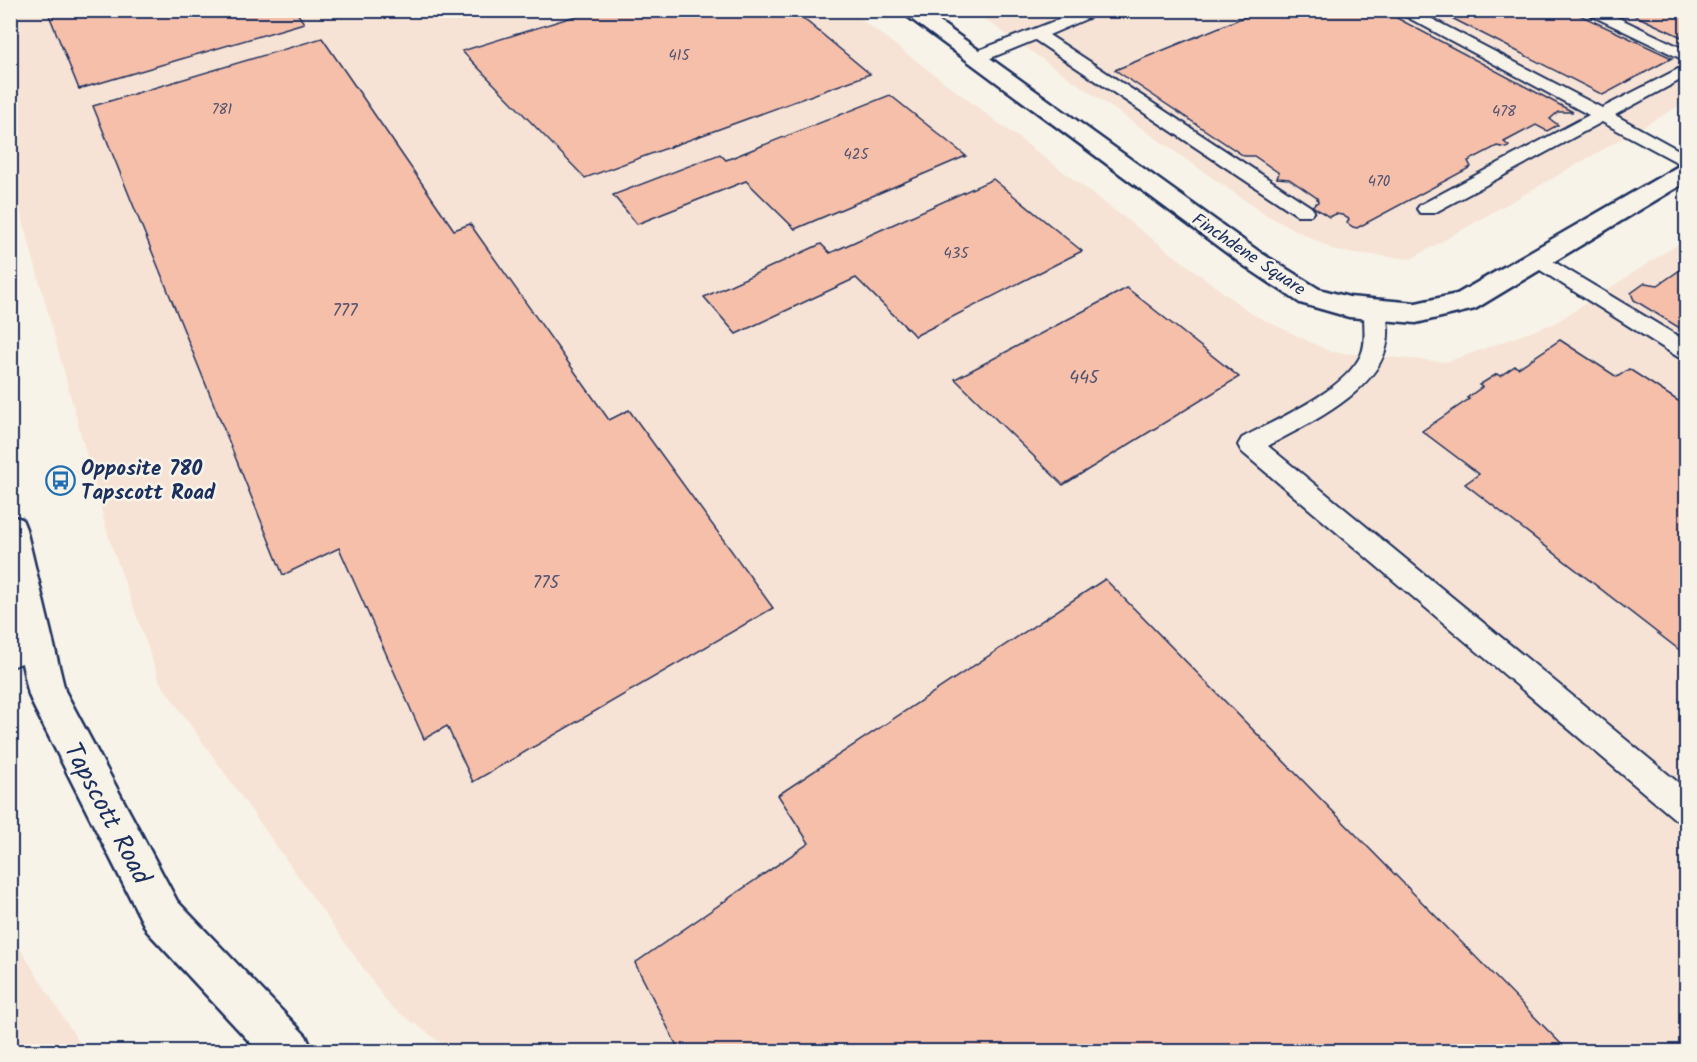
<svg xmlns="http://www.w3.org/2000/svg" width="1697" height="1062" viewBox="0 0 1697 1062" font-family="Kalam,sans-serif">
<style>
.built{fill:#f7e3d5}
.building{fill:#f6bfaa;stroke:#1b2f5e;stroke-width:1.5}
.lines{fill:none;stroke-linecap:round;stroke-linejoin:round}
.lane-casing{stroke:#1b2f5e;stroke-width:4}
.street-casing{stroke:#1b2f5e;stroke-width:5}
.secondary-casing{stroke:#1b2f5e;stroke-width:5}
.lane{fill:#f7f3e8;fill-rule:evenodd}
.street{fill:#f7f3e8;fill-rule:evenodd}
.secondary{fill:#f7f3e8;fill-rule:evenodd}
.labels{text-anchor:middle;stroke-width:5;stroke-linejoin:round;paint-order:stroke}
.far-number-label{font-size:15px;fill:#525371}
.far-street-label{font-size:18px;fill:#1b2f5e;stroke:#f7f3e8}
.number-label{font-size:18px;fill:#525371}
.poi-label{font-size:21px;font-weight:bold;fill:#1b2f5e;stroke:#f7f3e8;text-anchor:start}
.near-street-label{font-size:26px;fill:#1b2f5e;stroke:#f7f3e8}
</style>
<rect width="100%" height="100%" fill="#f7f3e8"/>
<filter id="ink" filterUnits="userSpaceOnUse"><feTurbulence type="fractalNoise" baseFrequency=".0167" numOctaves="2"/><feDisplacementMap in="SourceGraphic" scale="12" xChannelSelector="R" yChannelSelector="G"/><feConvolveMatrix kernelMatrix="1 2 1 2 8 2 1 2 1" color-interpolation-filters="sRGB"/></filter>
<g filter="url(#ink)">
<path class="built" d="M10 11H850L1252 314 1331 352 1447 362 1555 323 1686 239V1051H453L390 1006 160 682 109 538 11 176Z
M973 11H1686V102L1411 259 1336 251 1266 215Z
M11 934 83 1049 86 1051H11Z"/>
<path class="building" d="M47 10H295L304 23 79 89Z
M595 10H793L870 74 585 178 462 51Z
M1261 10H1382L1573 112H1558L1550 119 1558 125 1547 131 1536 125 1504 142 1509 146 1507 148 1497 146 1468 161 1471 167 1357 228 1353 227 1347 223 1349 219 1342 215 1336 214 1329 217 1312 206 1318 202 1317 198 1289 179 1277 178 1279 173 1254 156H1244L1115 70Z
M1436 10H1569L1672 58 1603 95Z
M1623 10H1686V39Z
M322 38 454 230 470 224 609 420 629 410 773 608 473 782 447 726 424 739 339 548 283 575 93 106Z
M890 95 966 156 795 229 746 181 637 224 613 195 720 154 726 160Z
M993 179 1082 251 915 336 856 278 736 334 704 297 821 244 830 253Z
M1686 266V332L1634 300 1631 293 1645 283 1658 285Z
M1127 288 1239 377 1063 485 955 379Z
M1560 340 1617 377 1629 369 1686 406V655L1465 484 1479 474 1422 431 1469 399 1467 398 1482 387 1479 385 1497 374 1500 376 1515 366 1518 368Z
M1105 579 1569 1052H680L635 963 809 843 778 795Z"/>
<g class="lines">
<defs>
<path id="lane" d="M1083 10H1107L1049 35 1311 207 1314 211 1311 215H1297L1035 40 981 62H969L967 58 969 54Z
M1394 10H1415L1602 108 1686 65V77L1615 115 1686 154V167L1602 122 1434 213H1420L1417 209 1420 205 1589 115Z
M1580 10H1602L1686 50V61Z
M1536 251 1686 341V359L1678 357 1529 263 1526 258 1529 253Z
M1375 304 1383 306C1387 313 1387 320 1388 328 1392 387 1310 422 1268 446L1686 789V823L1675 819 1242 452 1238 445 1242 438C1277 419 1343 392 1361 355 1369 338 1360 318 1367 306Z
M35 632 45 635 49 644 45 653 10 668V642Z"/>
<path id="street" d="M899 10H923L1261 253 1319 289 1349 297 1416 303 1457 294 1677 167 1686 165V182L1475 309 1416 323 1349 317 1300 303 1243 265Z"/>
<path id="secondary" d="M10 516 22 519 26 529 65 691 177 901 306 1036 313 1052H259L147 931 34 707 29 695 10 610Z"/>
</defs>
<use href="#lane" class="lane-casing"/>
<use href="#street" class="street-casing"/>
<use href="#secondary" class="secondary-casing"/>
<use href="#lane" class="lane"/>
<use href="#street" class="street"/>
<use href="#secondary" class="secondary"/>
</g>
</g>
<defs>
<symbol id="bus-ring" viewBox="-11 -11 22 22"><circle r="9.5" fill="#f7f3e8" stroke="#1f6fb2" stroke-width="1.5"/><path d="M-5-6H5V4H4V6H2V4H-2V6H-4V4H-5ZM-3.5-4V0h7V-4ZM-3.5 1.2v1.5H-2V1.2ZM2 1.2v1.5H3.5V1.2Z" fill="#1f6fb2"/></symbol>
</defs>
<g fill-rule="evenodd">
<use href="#bus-ring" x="44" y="464" width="33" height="33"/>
</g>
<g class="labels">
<g class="far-number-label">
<text x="679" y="60">415</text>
<text x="222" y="114">781</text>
<text x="1504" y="116">478</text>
<text x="856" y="159">425</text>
<text x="1379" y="186">470</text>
<text x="956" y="258">435</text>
</g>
<g class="far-street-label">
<text transform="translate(1249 254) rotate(34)" y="6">Finchdene Square</text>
</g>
<g class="number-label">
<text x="345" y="316">777</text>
<text x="1084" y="383">445</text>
<text x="546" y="588">775</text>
</g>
<g class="poi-label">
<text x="81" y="475">Opposite 780<tspan x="81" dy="24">Tapscott Road</tspan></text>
</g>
<g class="near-street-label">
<text transform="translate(108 813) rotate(62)" y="9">Tapscott Road</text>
</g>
</g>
<rect width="1697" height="1062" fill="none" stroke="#f7f3e8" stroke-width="36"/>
<rect x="18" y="18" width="1661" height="1026" fill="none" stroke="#1b2f5e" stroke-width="2" filter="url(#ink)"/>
</svg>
